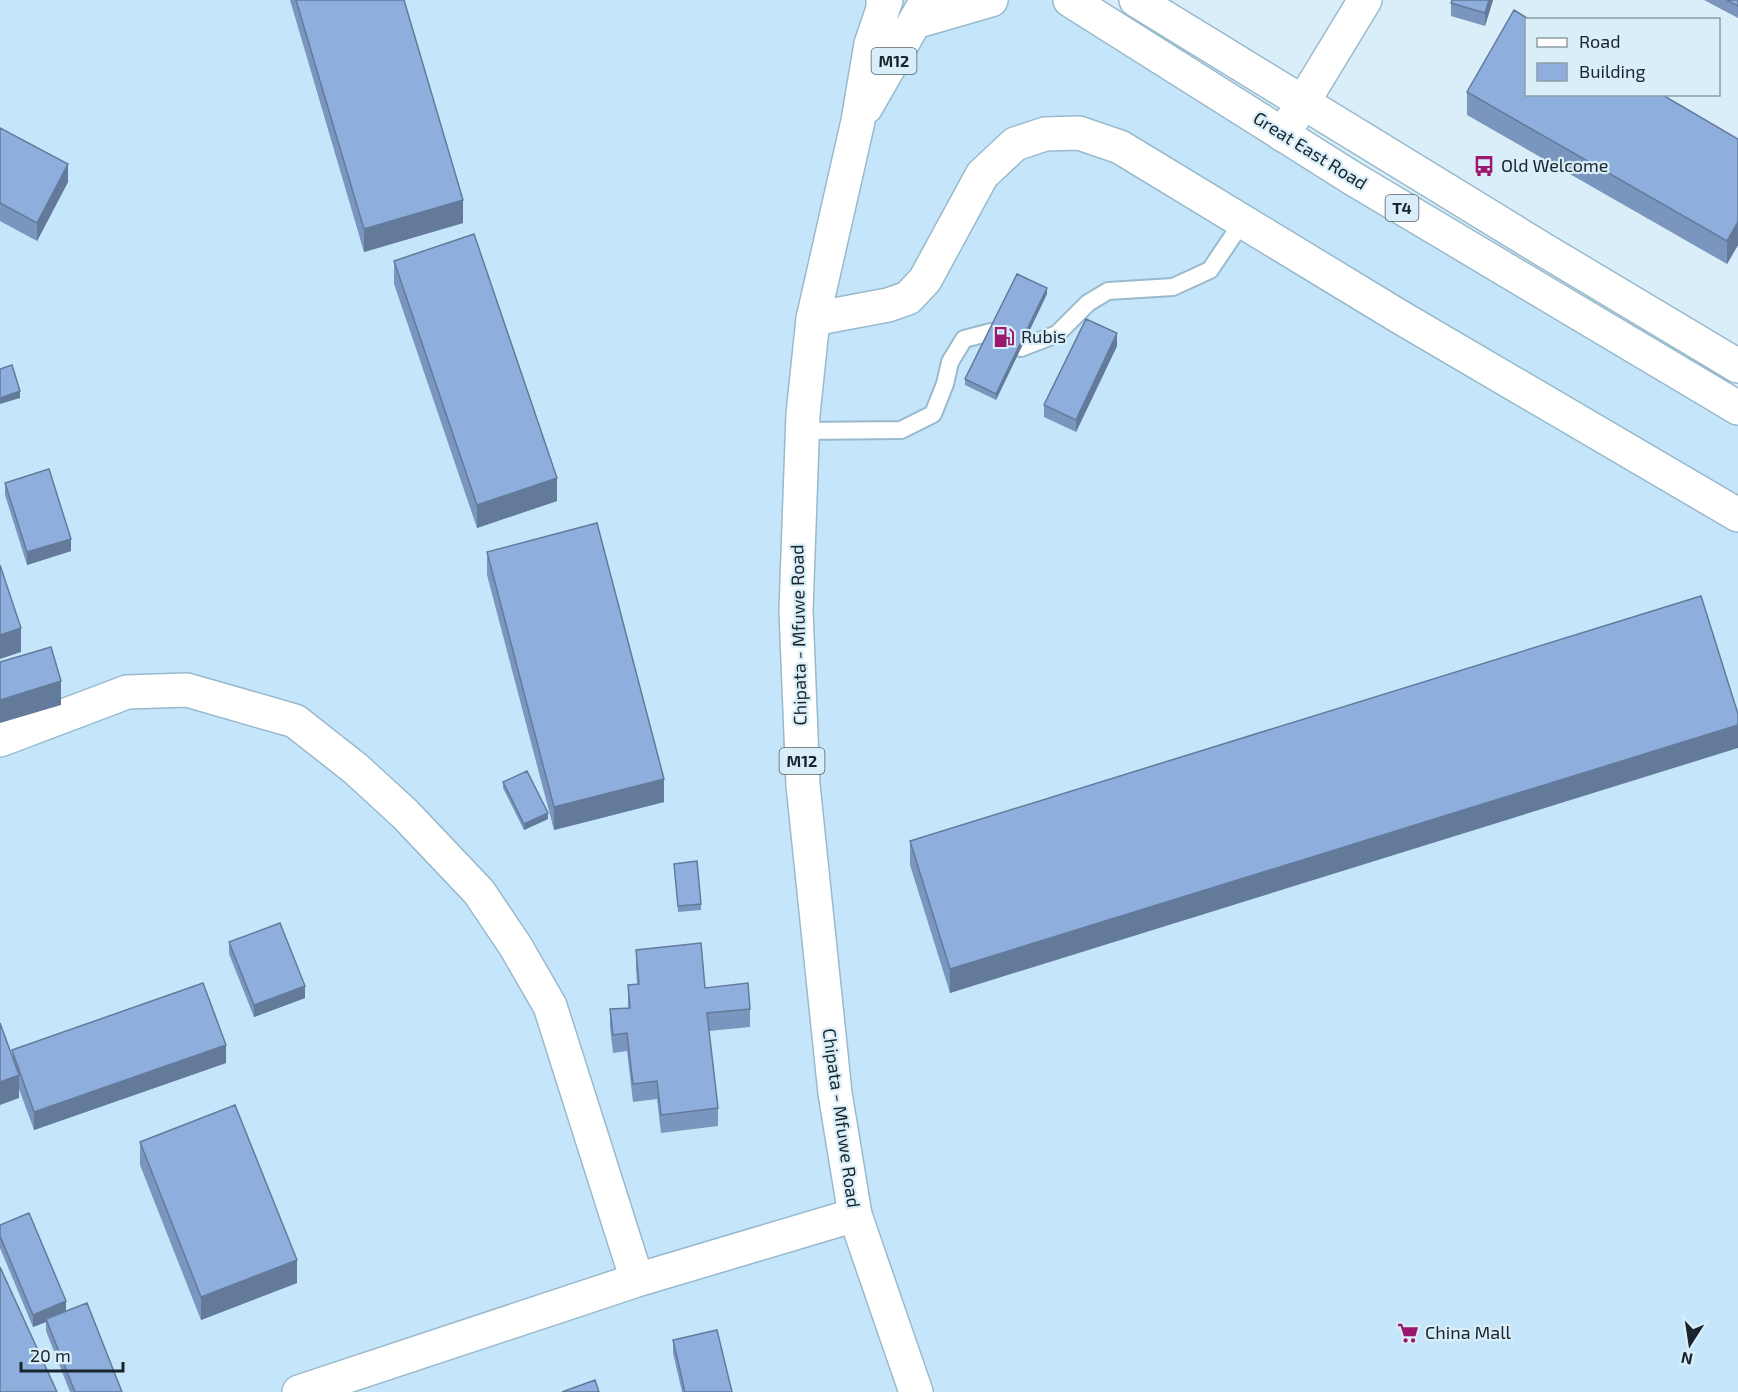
<svg xmlns="http://www.w3.org/2000/svg" width="1738" height="1392" viewBox="0 0 1738 1392" font-family="'Exo 2',sans-serif">
<style>
.built{fill:#c5e6fa}
.lines{fill:none;stroke-linecap:round;stroke-linejoin:round}
.lane-casing{stroke:#99bacd;stroke-width:20}
.street-casing{stroke:#99bacd;stroke-width:36}
.primary-casing{stroke:#99bacd;stroke-width:36}
.highway-casing{stroke:#99bacd;stroke-width:36}
.lane{stroke:#fff;stroke-width:16}
.street{stroke:#fff;stroke-width:33}
.primary{stroke:#fff;stroke-width:33}
.highway{stroke:#fff;stroke-width:33}
.wall{fill:#7a96bf}
.shaded-wall{fill:#637a9b}
.building{fill:#8eafde;stroke:#637a9b;stroke-width:1.5}
.labels{text-anchor:middle;stroke-width:4.5;stroke-linejoin:round;paint-order:stroke}
.shield{fill:#daeefa;stroke:#52616a;stroke-width:1.5}
.shield-label{font-size:16px;font-weight:bold;fill:#18252d}
.street-label{font-size:18px;fill:#18252d;stroke:#daeefa}
.poi-label{font-size:18px;fill:#18252d;stroke:#daeefa;text-anchor:start}
</style>
<rect width="100%" height="100%" fill="#daeefa"/>
<path class="built" d="M0 0H1081L1738 404V1392H0Z"/>
<g class="lines">
<defs>
<path id="lane" d="M802 431 901 430 933 414 945 384 950 362 964 339 991 332 1021 348 1057 334 1088 303 1108 291 1173 287 1210 270 1243 221"/>
<path id="street" d="M1283 135 1365 0
M813 319 888 305 908 298 925 280 982 175 1015 144 1045 134 1079 133 1120 147 1400 317 1738 515
M0 740 127 692 187 690 295 721 356 769 405 814 479 892 516 947 550 1006 637 1280
M299 1392 637 1280 855 1215"/>
<path id="primary" d="M886 0 871 44 858 121 813 319 803 414 796 610 803 785 835 1093 855 1215 916 1392
M866 107 927 0"/>
<path id="highway" d="M883 0V5
M1070 0 1352 178 1738 408
M1136 0 1544 250 1738 366
M915 22 991 0"/>
</defs>
<use href="#lane" class="lane-casing"/>
<use href="#street" class="street-casing"/>
<use href="#primary" class="primary-casing"/>
<use href="#highway" class="highway-casing"/>
<use href="#lane" class="lane"/>
<use href="#street" class="street"/>
<use href="#primary" class="primary"/>
<use href="#highway" class="highway"/>
</g>
<path class="wall" d="M290 0H404L463 223 364 252Z
M1452 0H1493L1485 26 1451 16V3Z
M1704 0H1738V18Z
M1467 92 1738 139V245L1727 264 1467 115Z
M0 128 68 182 37 241 0 221Z
M394 261 557 501 477 528 394 284Z
M1047 294 996 400 965 385V379Z
M1117 346 1076 432 1044 417V405Z
M5 483 71 551 27 565 5 495Z
M487 552 664 802 554 830 487 575Z
M1738 714 950 993 910 865V841Z
M503 782 548 819 524 830 503 788Z
M674 864 701 904V910L678 912Z
M229 942 305 998 254 1017 229 954Z
M636 950 705 988 750 1009V1027L709 1031 718 1108V1126L661 1133 657 1099 633 1102 627 1051 613 1053 610 1027V1009L628 1008V985L637 984 636 968Z
M12 1050 226 1063 34 1130 19 1089V1098Z
M140 1142 297 1283 201 1320 140 1165Z
M0 1225 66 1311 122 1392H70L46 1331V1322L33 1327 0 1248Z
M673 1340 732 1392H682L673 1353Z"/>
<path class="shaded-wall" d="M1489 0H1493L1485 26V13Z
M68 164V182L37 241V223Z
M463 200V223L364 252V229Z
M1738 222V245L1727 264V241Z
M1047 288V294L996 400V394Z
M1117 333V346L1076 432V420Z
M20 391V398L0 404V398Z
M557 478V501L477 528V505Z
M71 539V551L27 565V552Z
M21 628V652L0 659V635Z
M61 681V705L0 723V700Z
M1738 725V748L950 993V969Z
M664 779V802L554 830V807Z
M548 813V819L524 830V824Z
M305 986V998L254 1017V1005Z
M226 1045V1063L34 1130V1112Z
M19 1075V1098L0 1105V1082Z
M297 1260V1283L201 1320V1297Z
M66 1301V1314L46 1319V1322L33 1327V1315Z"/>
<path class="building" d="M296 0H404L463 200 364 229Z
M1452 0H1489L1485 13 1451 3Z
M1727 0H1738V6Z
M1514 10 1530 20H1527V94H1661L1738 139V222L1727 241 1467 92Z
M0 128 68 164 37 223 0 203Z
M474 234 557 478 477 505 394 261Z
M1017 274 1047 288 996 394 965 379Z
M1086 319 1117 333 1076 420 1044 405Z
M12 365 20 391 0 398V369Z
M49 469 71 539 27 552 5 483Z
M597 523 664 779 554 807 487 552Z
M0 565 21 628 0 635Z
M1701 596 1738 714V725L950 969 910 841Z
M51 647 61 681 0 700V662Z
M527 771 548 813 524 824 503 782Z
M697 861 701 904 678 906 674 864Z
M280 923 305 986 254 1005 229 942Z
M701 943 705 988 748 983 750 1009 707 1013 718 1108 661 1115 657 1081 633 1084 627 1033 613 1035 610 1009 630 1008 628 985 639 984 636 950Z
M203 983 226 1045 34 1112 12 1050Z
M0 1023 19 1075 0 1082Z
M235 1105 297 1260 201 1297 140 1142Z
M29 1213 66 1301 33 1315 0 1236V1225Z
M0 1267 57 1392H0Z
M87 1303 122 1392H75L46 1319Z
M717 1330 732 1392H685L673 1340Z
M595 1380 599 1392H562Z"/>
<defs>
<symbol id="bus-bare" viewBox="-9 -9 18 18"><path d="M-5-6H5V4H4V6H2V4H-2V6H-4V4H-5ZM-3.5-4V0h7V-4ZM-3.5 1.2v1.5H-2V1.2ZM2 1.2v1.5H3.5V1.2Z" fill="#9b186c" stroke="#daeefa" stroke-width="2.5" paint-order="stroke"/></symbol>
<symbol id="fuel-bare" viewBox="-9 -9 18 18"><path d="M-5.5-6h7V0h2V4h1.3V-2.5L3-4.5l.8-.8L6-3V5H2.5V1h-1V6h-7ZM-4.2-4.7v3.2H.2V-4.7Z" fill="#9b186c" stroke="#daeefa" stroke-width="2.5" paint-order="stroke"/></symbol>
<symbol id="supermarket-bare" viewBox="-9 -9 18 18"><path d="M-6-5.5h2.5l.6 2H6L4.5 2H-2.5L-4.4-4H-6ZM-1.5 3.2a1.3 1.3 0 1 0 .1 0ZM3 3.2a1.3 1.3 0 1 0 .1 0Z" fill="#9b186c" stroke="#daeefa" stroke-width="2.5" paint-order="stroke"/></symbol>
</defs>
<g fill-rule="evenodd">
<use href="#bus-bare" x="1469" y="151" width="30" height="30"/>
<use href="#fuel-bare" x="989" y="322" width="30" height="30"/>
<use href="#supermarket-bare" x="1393" y="1318" width="30" height="30"/>
</g>
<g class="labels">
<g class="shield">
<rect x="871.5" y="48" width="45" height="26" rx="4.5"/>
<rect x="1385.5" y="195" width="33" height="26" rx="4.5"/>
<rect x="779.5" y="748" width="45" height="26" rx="4.5"/>
</g>
<g class="shield-label">
<text x="894" y="67">M12</text>
<text x="1402" y="214">T4</text>
<text x="802" y="767">M12</text>
</g>
<g class="street-label">
<text transform="translate(1310 151) rotate(32)" y="6">Great East Road</text>
<text transform="translate(799 635) rotate(-91)" y="6">Chipata - Mfuwe Road</text>
<text transform="translate(841 1118) rotate(82)" y="6">Chipata - Mfuwe Road</text>
</g>
<g class="poi-label">
<text x="1501" y="172">Old Welcome</text>
<text x="1021" y="343">Rubis</text>
<text x="1425" y="1339">China Mall</text>
</g>
</g>
<rect x="1525" y="18" width="195" height="78" fill="#daeefa" stroke="#8c9ea8" stroke-width="1.5"/>
<rect x="1537" y="38" width="30" height="9" fill="#ffffff" stroke="#8c9ea8" stroke-width="1.5"/>
<text x="1579" y="48" font-size="18" fill="#18252d">Road</text>
<rect x="1537" y="63" width="30" height="18" fill="#8eafde" stroke="#8c9ea8" stroke-width="1.5"/>
<text x="1579" y="78" font-size="18" fill="#18252d">Building</text>
<g transform="translate(1690 1344) rotate(192)" stroke="#daeefa" stroke-width="4.5" paint-order="stroke">
<path d="M0-4.5L10 22L0 15L-10 22Z" fill="#18252d"/>
<text y="-9" font-size="16" font-weight="bold" text-anchor="middle" fill="#18252d">N</text>
</g>
<path d="M21 1362v9h102v-9" fill="none" stroke="#18252d" stroke-width="3"/>
<text x="30" y="1362" font-size="18" fill="#18252d" stroke="#daeefa" stroke-width="4.5" paint-order="stroke">20 m</text>
</svg>
